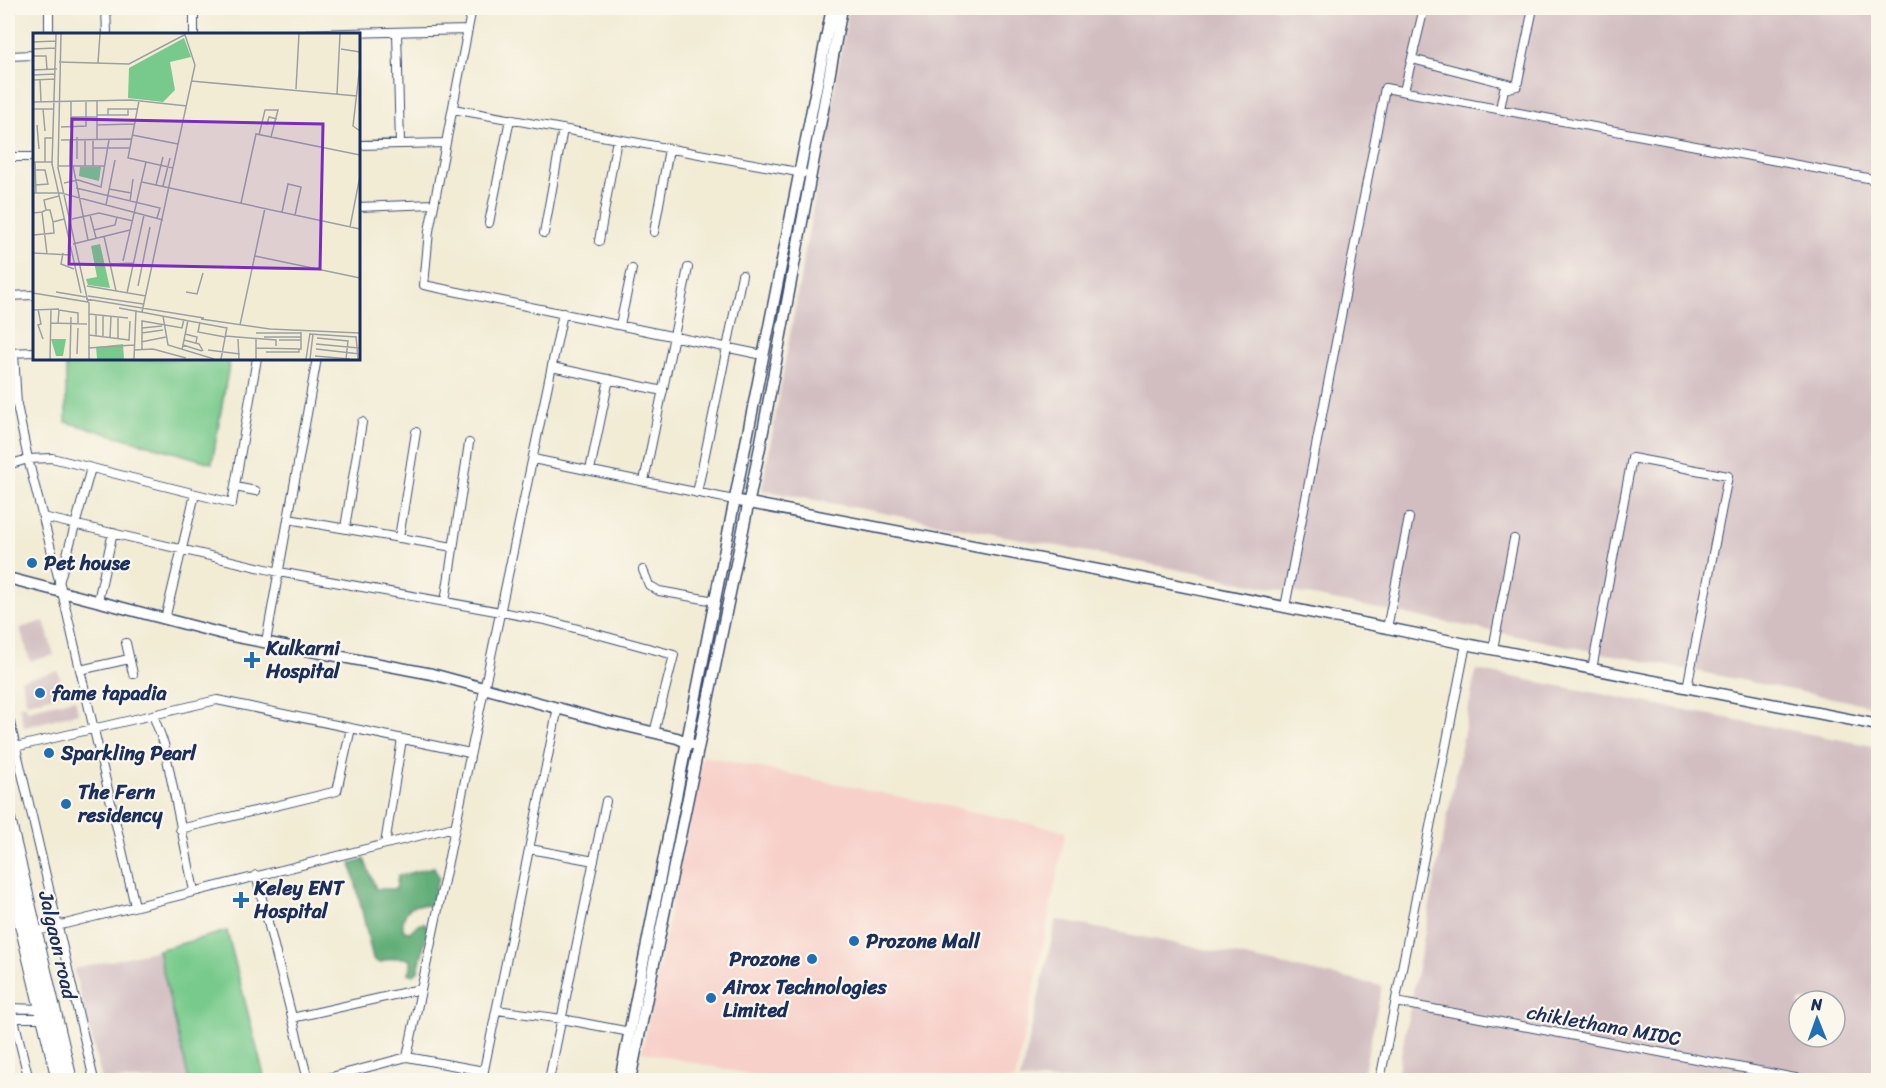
<svg xmlns="http://www.w3.org/2000/svg" width="1886" height="1088" viewBox="0 0 1886 1088" font-family="Sriracha,sans-serif">
<style>
.built{fill:#f7d0c9}
.industrial{fill:#d2bec1;fill-rule:evenodd}
.green{fill:#78ca8c;stroke:#4a7c75;stroke-width:1.5}
.forest{fill:#62ae78;stroke:#3e6e6b;stroke-width:1.5}
.lines{fill:none;stroke-linecap:round;stroke-linejoin:round}
.minor-casing{stroke:#3b4b70;stroke-width:10}
.tertiary-casing{stroke:#3b4b70;stroke-width:13}
.trunk-casing{stroke:#3b4b70;stroke-width:16}
.minor{stroke:#fff;stroke-width:8}
.tertiary{stroke:#fff;stroke-width:10}
.trunk{stroke:#fff;stroke-width:14}
.poi-dot{fill:#1f6fb2;stroke:#fbf7ec;stroke-width:2}
.labels{text-anchor:middle;stroke-width:4.5;stroke-linejoin:round;paint-order:stroke}
.poi-label{font-size:20px;font-weight:bold;fill:#1b2f5e;stroke:#fbf7ec;text-anchor:start}
.street-label{font-size:20px;fill:#1b2f5e;stroke:#fbf7ec}
.inset-road{fill:none;stroke:#9ca0a5;stroke-width:1.5}
.view{fill:#7b2cbf;fill-opacity:0.15;stroke:#7b2cbf;stroke-width:3}
.inset-edge{fill:none;stroke:#1b2f5e;stroke-width:3}
</style>
<rect width="100%" height="100%" fill="#fbf7ec"/>
<filter id="ink" filterUnits="userSpaceOnUse"><feTurbulence type="fractalNoise" baseFrequency=".0167" numOctaves="2"/><feDisplacementMap in="SourceGraphic" scale="12" xChannelSelector="R" yChannelSelector="G"/><feConvolveMatrix kernelMatrix="1 2 1 2 8 2 1 2 1" color-interpolation-filters="sRGB"/></filter>
<filter id="wash" filterUnits="userSpaceOnUse"><feTurbulence type="fractalNoise" baseFrequency=".008" numOctaves="4" result="noise"/><feDisplacementMap in="SourceGraphic" scale="24" xChannelSelector="R" yChannelSelector="G"/><feGaussianBlur stdDeviation="1.35" result="paint"/><feColorMatrix in="noise" values="0 0 0 0 0 0 0 0 0 0 0 0 0 0 0 0 0 1.4 0 .05"/><feComposite in="paint" operator="in"/></filter>
<g filter="url(#wash)">
<rect width="100%" height="100%" fill="#f2ecd5"/>
<path class="built" d="M702 756 1066 831 1015 1080H777L642 1052Z"/>
<path class="industrial" d="M849 8H1878V707L1078 550 762 490Z
M44 621 54 655 30 661 20 628Z
M1476 670 1878 747V1080H1396ZM1799 1001H1835V1037H1799Z
M58 671 64 693 27 703 21 680Z
M75 699 78 713 24 727 19 706 26 704 27 710Z
M1056 920 1240 956 1382 986 1362 1080H1020Z
M158 950 189 1080H102L74 969Z"/>
<path class="green" d="M66 359H230L212 463 66 422Z
M227 931 265 1080H189L158 950Z"/>
<path class="forest" d="M364 859 376 889H396L398 876 434 867 439 878C434 888 435 897 430 906 426 906 423 904 419 905 407 905 400 920 404 931L410 932 417 925 424 923 428 929 418 971 414 975 408 973 411 969 410 960C400 955 388 959 379 963L373 959 351 863Z"/>
</g>
<g filter="url(#ink)">
<g class="lines">
<defs>
<path id="minor" d="M49 8V34
M106 8 107 34
M194 8V34
M472 8 429 231 424 285 763 355
M1466 8H1467
M397 32 400 144
M309 34 468 30
M8 56 34 55
M1412 59 1516 86
M1404 91 1424 8
M453 109 803 173
M1500 109 1504 89 1517 86 1533 8
M358 145 446 143
M8 157H34
M358 207 434 204
M489 223 510 119
M654 232 669 149
M544 233 563 129
M599 241 617 139
M8 296 34 295
M620 325 632 269
M8 353 34 352
M14 353 17 405 28 459 62 592 135 906
M552 367 663 391
M533 459 734 500
M8 465 28 459 52 458 232 503 257 358
M590 470 609 379
M644 481 688 268
M235 487 256 491
M697 493 742 275
M43 517 279 572 545 620 674 655 654 733
M288 519 453 547
M345 528 362 422
M399 538 416 432
M643 570 649 585 659 591 715 601
M59 583 91 468
M98 601 113 532
M445 602 469 443
M1285 607 1385 88 1878 180
M165 619 195 494
M1387 628 1409 518
M266 642 317 358
M126 643 133 674
M1493 649 1514 539
M1592 669 1632 458 1728 476 1687 688
M80 670 129 659
M8 714 94 1080
M153 715 164 744 194 891
M15 747 217 700 470 753
M180 829 337 791 351 728
M385 844 402 739
M530 849 594 861
M256 875 308 1080
M33 932 454 827
M8 995 29 1080
M1396 1002 1806 1080
M8 1008 41 1009
M497 1010 562 1019 630 1032
M8 1018H44
M292 1018 420 989
M407 1057 563 313
M320 1080 407 1057 484 1071
M482 1080 558 707
M549 1080 606 801
M1380 1080 1466 644"/>
<path id="tertiary" d="M734 500 1161 582 1466 644 1878 725
M8 578 227 635 432 674 605 721 677 738 691 744
M620 1080 832 8
M630 1080 760 447 842 8"/>
<path id="trunk" d="M8 819 70 1080
M8 866 59 1080"/>
</defs>
<use href="#minor" class="minor-casing"/>
<use href="#tertiary" class="tertiary-casing"/>
<use href="#trunk" class="trunk-casing"/>
<use href="#minor" class="minor"/>
<use href="#tertiary" class="tertiary"/>
<use href="#trunk" class="trunk"/>
</g>
</g>
<g class="poi-dot">
<circle cx="32" cy="563" r="6"/>
<path d="M249 651h6v6h6v6h-6v6h-6v-6h-6v-6h6z"/>
<circle cx="40" cy="693" r="6"/>
<circle cx="49" cy="753" r="6"/>
<circle cx="66" cy="804" r="6"/>
<path d="M238 891h6v6h6v6h-6v6h-6v-6h-6v-6h6z"/>
<circle cx="854" cy="941" r="6"/>
<circle cx="812" cy="959" r="6"/>
<circle cx="711" cy="998" r="6"/>
</g>
<g class="labels">
<g class="poi-label">
<text x="44" y="570">Pet house</text>
<text x="266" y="655">Kulkarni<tspan x="266" dy="23">Hospital</tspan></text>
<text x="52" y="700">fame tapadia</text>
<text x="61" y="760">Sparkling Pearl</text>
<text x="78" y="799">The Fern<tspan x="78" dy="23">residency</tspan></text>
<text x="254" y="895">Keley ENT<tspan x="254" dy="23">Hospital</tspan></text>
<text x="866" y="948">Prozone Mall</text>
<text x="800" y="966" text-anchor="end">Prozone</text>
<text x="723" y="994">Airox Technologies<tspan x="723" dy="23">Limited</tspan></text>
</g>
<g class="street-label">
<text transform="translate(58 945) rotate(77)" y="7">Jalgaon road</text>
<text transform="translate(1604 1025) rotate(10)" y="7">chiklethana MIDC</text>
</g>
</g>
<g transform="translate(33 33)">
<rect width="327" height="327" fill="#f2ecd5"/>
<path d="M151 5 158 24 137 29 142 57 130 69 95 65 96 35ZM47 134H68L66 148 46 143ZM67 211 77 255 55 252 53 246 64 244 58 213ZM18 306H33L30 323H23ZM90 311 91 326H64L63 314Z" fill="#78ca8c"/>
<path class="inset-road" d="M23 1 19 131 48 260M0 9 23 8M0 16 22 15M308 16 327 19M0 23H13L14 36M26 29 96 31 153 1M65 30 67 1M327 32 320 93 327 98M0 37 24 36M0 42 22 41M7 46 8 69M0 47 22 46M158 48 324 63M263 56 266 1M304 61 307 1M106 68 95 125 140 135M0 69 98 67 154 73M0 76H21M10 76 12 98M64 82H95V76M75 82V76H104M38 84H64M229 89 234 91 236 84 244 86M4 92 6 116M64 92 101 91M28 94 53 93V68M38 94V69M99 102 145 111M226 102 232 77H245L238 104M60 106V133M64 106V68M28 107 98 106M37 107V133M52 107V133M60 115H96M44 126V104M0 129H20M2 129 3 160M12 129V105H20M25 133H72M40 133 55 207M2 137H12L15 151 2 152M109 149 327 196M31 150 45 147 68 154 76 107M123 152 130 124M130 153 137 125M43 155 127 175 124 185M76 156 98 160M0 160H28L130 187M97 168 100 146M208 170 223 101 327 122M73 172 82 127M13 177H17L20 189 31 186M9 179 13 177 11 167 26 163M249 179 255 151 268 154 262 182M0 180 9 179 14 221M57 182 63 205M39 186 66 180 100 188M317 194 327 143M61 197 82 192 84 184M0 202 21 200 20 189M71 203 83 258M40 211 97 197M0 220 38 222M30 220 28 231 41 236M222 223 327 245M90 228 113 129M77 231 101 230M54 253 113 263M105 253 117 194M23 259 53 264M153 259 164 261 170 240M0 260 55 269 25 135 28 1M94 260 111 182M55 263 110 271M53 266 171 285M86 275 194 295M5 276 8 291 5 292 10 306M0 277 26 276M109 279 162 32 152 2M56 281 95 285M130 283 135 312 181 326M168 286 237 296 327 300M167 289 165 299 192 304M18 290 54 291M25 290 26 277 45 280V291M207 292 232 175M109 295 129 293M109 300 130 297M223 300H268M152 301 164 304 163 310M277 301 323 304M56 302 96 307M63 303V281M192 303 243 307V313M323 303 325 326M70 304V282M231 304H268M77 305 78 283M284 305 315 308 313 326M85 306V284M205 306 206 326M151 307 166 311 170 318M246 307H268M96 308 97 288M108 309 133 304M283 311 326 315M150 312 169 318M55 315 101 312M223 315 268 316V297M283 316 327 321M101 317 120 316 153 325M109 317V288L149 295 151 286M149 317 155 287M175 317 207 321M233 319H266V316M44 321 45 295M282 323 317 326M17 326 18 276M37 326 38 284M56 326V269M101 326 103 277M188 326 194 294M223 326V306M273 326 277 300M277 326 280 301"/>
<path class="view" d="M39 86 290 91 287 236 36 231Z"/>
<rect width="327" height="327" class="inset-edge"/>
</g>
<rect width="1886" height="1088" fill="none" stroke="#fbf7ec" stroke-width="30"/>
<g transform="translate(1817 1019) rotate(359)"><circle r="28" fill="#fbf7ec" stroke="#a1a7b3" stroke-width="1.5"/>
<path d="M0-4.5L10 22L0 15L-10 22Z" fill="#1f6fb2"/>
<text y="-9" font-size="16" font-weight="bold" text-anchor="middle" fill="#1b2f5e">N</text>
</g>
</svg>
